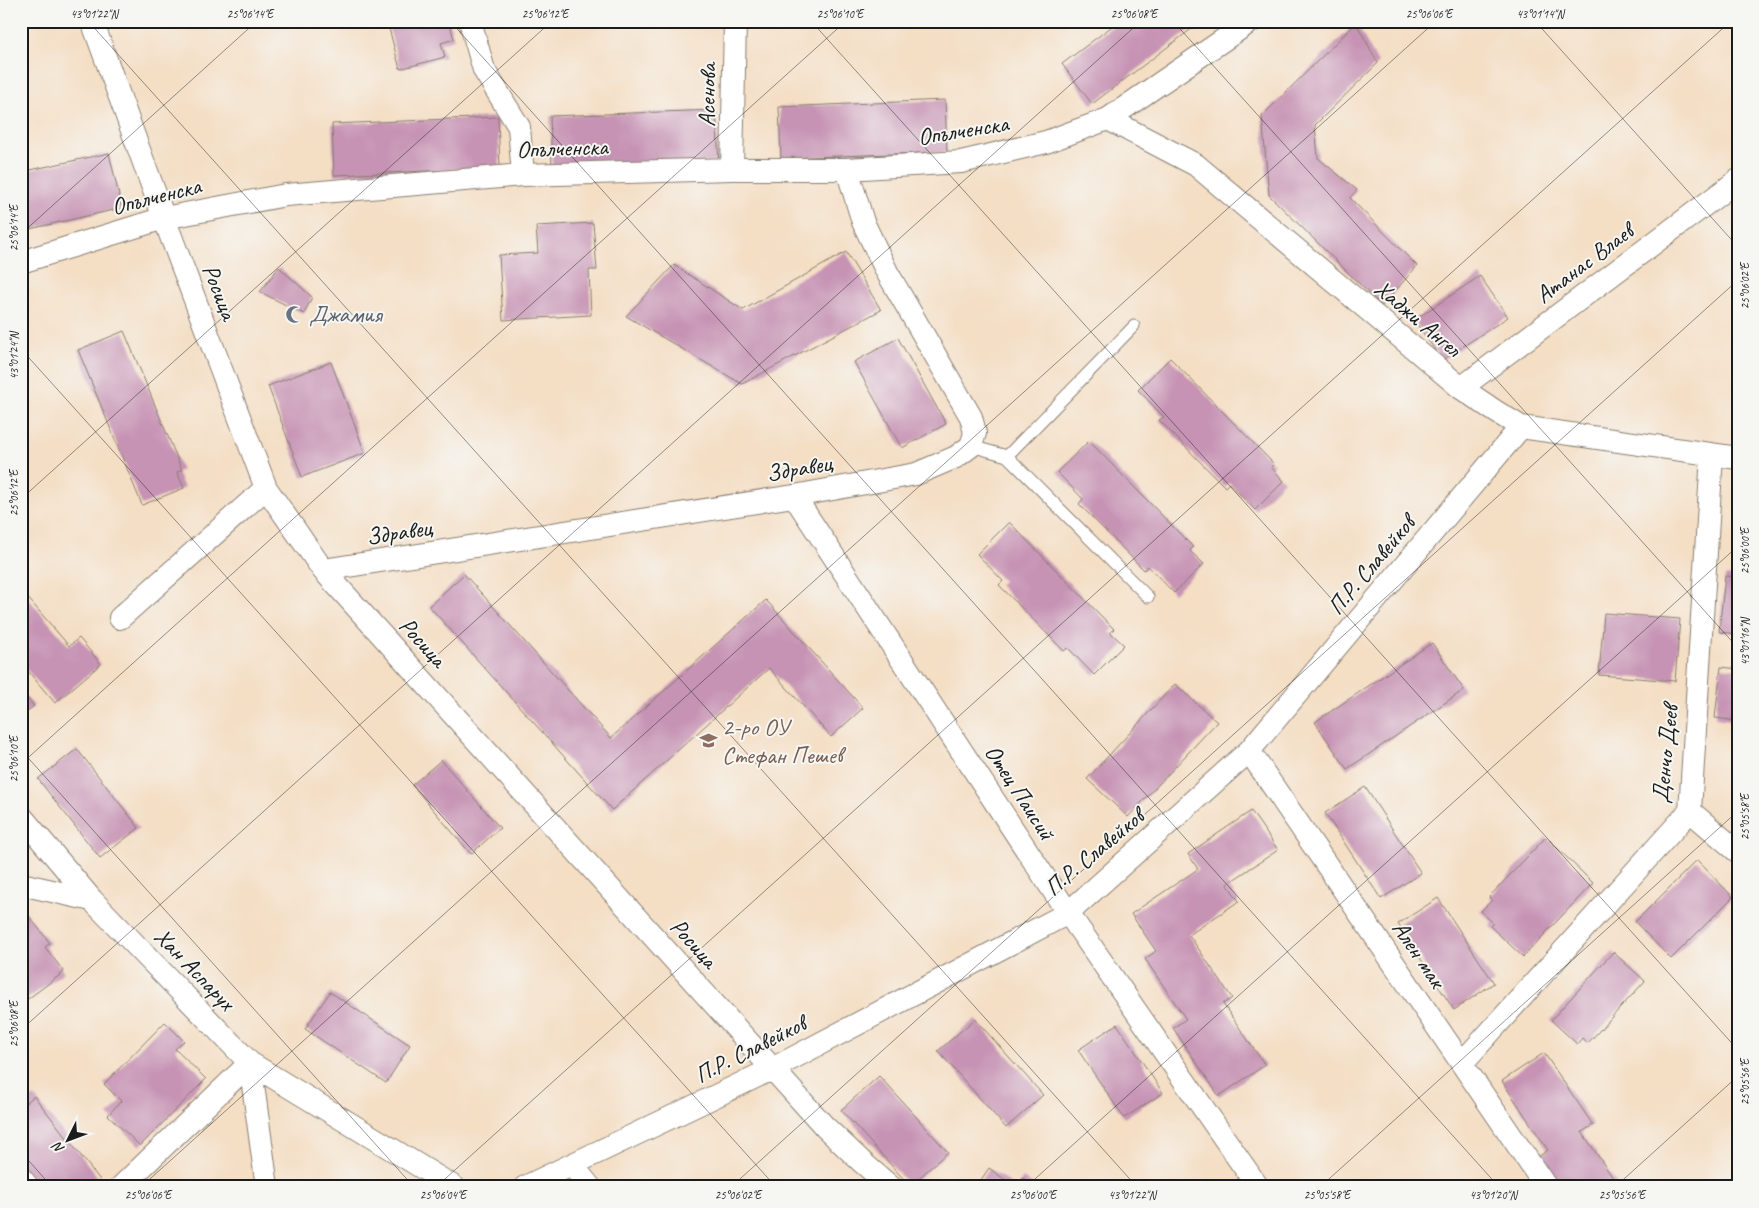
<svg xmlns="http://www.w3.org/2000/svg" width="1759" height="1208" viewBox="0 0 1759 1208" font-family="Caveat,sans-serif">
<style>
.building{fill:#c693b4}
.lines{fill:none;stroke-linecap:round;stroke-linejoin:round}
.lane-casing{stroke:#887d70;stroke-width:13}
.street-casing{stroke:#887d70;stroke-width:24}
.lane{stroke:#fff;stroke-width:11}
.street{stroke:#fff;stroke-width:22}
.ticks{fill:none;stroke:#1c1c1c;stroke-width:1;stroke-opacity:0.45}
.labels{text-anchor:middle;stroke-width:4;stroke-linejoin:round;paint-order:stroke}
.street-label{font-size:24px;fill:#1c1c1c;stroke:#f6f6f2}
.worship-label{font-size:24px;fill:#5b616d;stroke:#f6f6f2;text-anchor:start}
.education-label{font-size:24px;fill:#785e54;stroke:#f6f6f2;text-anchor:start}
.neatline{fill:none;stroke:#1c1c1c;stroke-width:2}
.ticks-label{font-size:12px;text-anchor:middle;fill:#1c1c1c}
</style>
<rect width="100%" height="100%" fill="#f6f6f2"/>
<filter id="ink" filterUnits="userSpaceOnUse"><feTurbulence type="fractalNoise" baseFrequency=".02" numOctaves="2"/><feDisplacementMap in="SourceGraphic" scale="10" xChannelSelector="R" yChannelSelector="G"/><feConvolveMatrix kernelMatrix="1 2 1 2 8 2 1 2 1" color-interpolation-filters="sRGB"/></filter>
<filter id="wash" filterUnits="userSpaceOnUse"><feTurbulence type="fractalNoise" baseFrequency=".0096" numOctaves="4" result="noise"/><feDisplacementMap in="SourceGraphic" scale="20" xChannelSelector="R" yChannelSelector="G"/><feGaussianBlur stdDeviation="1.12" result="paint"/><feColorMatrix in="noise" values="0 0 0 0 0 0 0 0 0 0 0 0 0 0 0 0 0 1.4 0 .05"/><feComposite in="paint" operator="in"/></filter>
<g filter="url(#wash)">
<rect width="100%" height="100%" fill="#f4dec4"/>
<g id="blocks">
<path class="building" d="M387 21H449L454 39 441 43 445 57 400 69Z
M1119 21H1202L1092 104 1062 64Z
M1356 23 1378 63 1315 125 1318 158 1357 190 1350 198 1417 266 1382 306 1269 195 1262 116Z
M945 100 947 152 781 158 779 107Z
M716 110 719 162 552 168 550 116Z
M498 117 500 168 334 175 332 124Z
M109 153 122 208 21 231V172Z
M593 223 597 270H589L591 315 503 320 499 255 538 253 536 226Z
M846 252 881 310 742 384 626 316 674 265 743 310Z
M279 267 312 297 304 314 260 292Z
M1480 276 1508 317 1442 360 1414 320Z
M124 331 182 470 177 472 184 488 142 505 78 350Z
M898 338 946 424 902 448 854 362Z
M1170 358 1274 464 1271 467 1284 481 1255 510 1229 483 1225 487 1159 420 1164 417 1138 390Z
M331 362 365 453 302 477 268 386Z
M1089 441 1193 547 1190 551 1204 564 1174 593 1148 566 1144 570 1079 504 1083 499 1057 472Z
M1009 522 1114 629 1110 632 1124 645 1094 675 1068 648 1064 651 999 585 1003 581 977 554Z
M464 574 611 738 766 600 863 708 831 737 769 668 612 810 429 606Z
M1725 576 1738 577V634L1719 632Z
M21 590 69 646 79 638 101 664 55 703 21 663Z
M1604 613 1680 619 1675 681 1599 675Z
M1432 643 1464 690 1347 769 1315 722Z
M1721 667 1738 669V721L1715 718Z
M1175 684 1217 722 1128 817 1087 779Z
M21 691 34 706 21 716Z
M77 749 139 828 100 858 38 779Z
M441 760 500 828 471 854 412 785Z
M1365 787 1421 873 1381 899 1325 813Z
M1251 811 1278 850 1227 884 1239 901 1189 935 1232 998 1223 1004 1265 1065 1219 1096 1173 1028 1186 1019 1145 959 1156 951 1131 914 1198 869 1188 854Z
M1546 837 1593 883 1523 957 1490 926 1493 923 1481 911 1492 900 1489 897Z
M1697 860 1733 897 1671 959 1635 922Z
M1438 898 1494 983 1454 1010 1398 924Z
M25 911 50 943 45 947 64 972 21 1004V915Z
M1613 952 1645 981 1588 1043 1582 1038 1577 1044 1551 1020Z
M330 992 410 1045 386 1083 305 1029Z
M975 1019 1043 1095 1006 1128 938 1051Z
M165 1022 184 1041 175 1049 206 1079 140 1146 108 1115 121 1101 104 1084Z
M1117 1024 1163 1093 1124 1118 1078 1050Z
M1544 1053 1593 1125 1582 1132 1619 1187H1558L1538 1157 1548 1150 1502 1081Z
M879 1076 948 1152 910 1186 841 1110Z
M34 1096 100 1180 91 1187H38L21 1165V1107Z
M989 1168 1015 1187H976Z
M1023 1178 1036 1187H1017Z"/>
</g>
</g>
<g filter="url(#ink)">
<use href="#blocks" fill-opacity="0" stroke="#887d70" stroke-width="1"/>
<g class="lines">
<defs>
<path id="lane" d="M971 446 1007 456 1148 597
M1007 456 1134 326"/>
<path id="street" d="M92 21 164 218 266 488 323 570 825 1127 863 1163 891 1187
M470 21 484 70 519 127 523 175
M1108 119 1196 165 1461 388 1495 411 1521 427 1738 458
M732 169 735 21
M21 262 164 218 286 195 523 175 732 169H847L961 162 1046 142 1108 119 1251 21
M1461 388 1738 180
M794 496 1068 913 1258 1187
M323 570 794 496 916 474 956 457 971 446 975 433 971 417 887 272 863 222 847 169
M120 618 266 488
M1249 751 1546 1187
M1690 811 1738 852
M21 816 92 900 250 1063 267 1187
M21 884 92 900
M1462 1063 1690 811 1712 455
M572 1165 590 1187
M21 1178 28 1187
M121 1187 250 1063 454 1187
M525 1187 772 1069 1068 913 1249 751 1521 427"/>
</defs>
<use href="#lane" class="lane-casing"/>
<use href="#street" class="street-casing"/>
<use href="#lane" class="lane"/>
<use href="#street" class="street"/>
</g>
</g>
<path class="ticks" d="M88 21 1137 1187M450 21 1499 1187M811 21 1738 1050M1173 21 1738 648M1535 21 1738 247M21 234 257 21M21 349 776 1187M21 499 552 21M21 750 414 1187M21 764 846 21M21 1030 1141 21M21 1152 52 1187M141 1187 1436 21M436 1187 1731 21M731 1187 1738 280M1026 1187 1738 546M1320 1187 1738 811M1615 1187 1738 1076"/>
<defs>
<symbol id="mosque-bare" viewBox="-9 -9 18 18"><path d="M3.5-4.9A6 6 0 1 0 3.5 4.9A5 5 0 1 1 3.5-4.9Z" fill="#6b7280" stroke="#f6f6f2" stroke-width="2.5" paint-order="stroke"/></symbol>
<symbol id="school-bare" viewBox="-9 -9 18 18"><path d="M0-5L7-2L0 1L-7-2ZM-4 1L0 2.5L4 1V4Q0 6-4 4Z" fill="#8d6e63" stroke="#f6f6f2" stroke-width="2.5" paint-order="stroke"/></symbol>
</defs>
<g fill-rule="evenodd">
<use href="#mosque-bare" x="282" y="302" width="25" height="25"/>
<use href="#school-bare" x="696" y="728" width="25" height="25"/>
</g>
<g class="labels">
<g class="street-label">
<text transform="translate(707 95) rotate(-89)" y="8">Асенова</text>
<text transform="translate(963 130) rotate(-9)" y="8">Опълченска</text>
<text transform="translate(562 148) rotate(-2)" y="8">Опълченска</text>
<text transform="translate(156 196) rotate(-14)" y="8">Опълченска</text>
<text transform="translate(1584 263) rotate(-37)" y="8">Атанас Влаев</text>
<text transform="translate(220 292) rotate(69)" y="8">Росица</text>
<text transform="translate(1418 318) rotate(40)" y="8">Хаджи Ангел</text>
<text transform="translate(799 468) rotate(-10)" y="8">Здравец</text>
<text transform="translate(399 532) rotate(-9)" y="8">Здравец</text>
<text transform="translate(1371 565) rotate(-50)" y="8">П.Р. Славейков</text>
<text transform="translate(423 642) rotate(48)" y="8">Росица</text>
<text transform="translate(1665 754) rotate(-84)" y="8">Денчо Деев</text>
<text transform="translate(1020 792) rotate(57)" y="8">Отец Паисий</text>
<text transform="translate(1094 852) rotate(-40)" y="8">П.Р. Славейков</text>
<text transform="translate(694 943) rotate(48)" y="8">Росица</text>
<text transform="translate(1419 954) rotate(56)" y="8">Ален мак</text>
<text transform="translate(195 969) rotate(46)" y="8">Хан Аспарух</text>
<text transform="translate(750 1049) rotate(-27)" y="8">П.Р. Славейков</text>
</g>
<g class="worship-label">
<text x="309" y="322">Джамия</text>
</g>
<g class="education-label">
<text x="722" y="735">2-ро ОУ<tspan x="722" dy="28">Стефан Пешев</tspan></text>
</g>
</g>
<rect width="1759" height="1208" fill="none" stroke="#f6f6f2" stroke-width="55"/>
<g transform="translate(68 1140) rotate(228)" stroke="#f6f6f2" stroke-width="4" paint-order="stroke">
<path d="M0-4L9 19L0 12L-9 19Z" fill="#1c1c1c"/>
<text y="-8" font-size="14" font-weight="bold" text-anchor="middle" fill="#1c1c1c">N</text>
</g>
<rect x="28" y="28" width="1704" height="1152" class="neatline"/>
<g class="ticks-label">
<text x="94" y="18">43°01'22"N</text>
<text x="250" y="18">25°06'14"E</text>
<text x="545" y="18">25°06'12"E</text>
<text x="840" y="18">25°06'10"E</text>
<text x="1134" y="18">25°06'08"E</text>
<text x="1429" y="18">25°06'06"E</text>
<text x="1540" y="18">43°01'14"N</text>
<text transform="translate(14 228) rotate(-90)" y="4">25°06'14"E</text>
<text transform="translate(1745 286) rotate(-90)" y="4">25°06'02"E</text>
<text transform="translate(14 356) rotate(-90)" y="4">43°01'24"N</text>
<text transform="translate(14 493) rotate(-90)" y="4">25°06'12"E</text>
<text transform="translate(1745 551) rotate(-90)" y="4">25°06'00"E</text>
<text transform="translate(1745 642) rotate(-90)" y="4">43°01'16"N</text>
<text transform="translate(14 759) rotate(-90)" y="4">25°06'10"E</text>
<text transform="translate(1745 817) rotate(-90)" y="4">25°05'58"E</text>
<text transform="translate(14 1024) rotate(-90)" y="4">25°06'08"E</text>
<text transform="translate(1745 1082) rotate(-90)" y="4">25°05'56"E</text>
<text x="148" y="1199">25°06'06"E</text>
<text x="443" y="1199">25°06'04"E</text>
<text x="738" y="1199">25°06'02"E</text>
<text x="1033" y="1199">25°06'00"E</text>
<text x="1132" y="1199">43°01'22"N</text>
<text x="1327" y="1199">25°05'58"E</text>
<text x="1493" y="1199">43°01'20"N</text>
<text x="1622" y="1199">25°05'56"E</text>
</g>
</svg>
